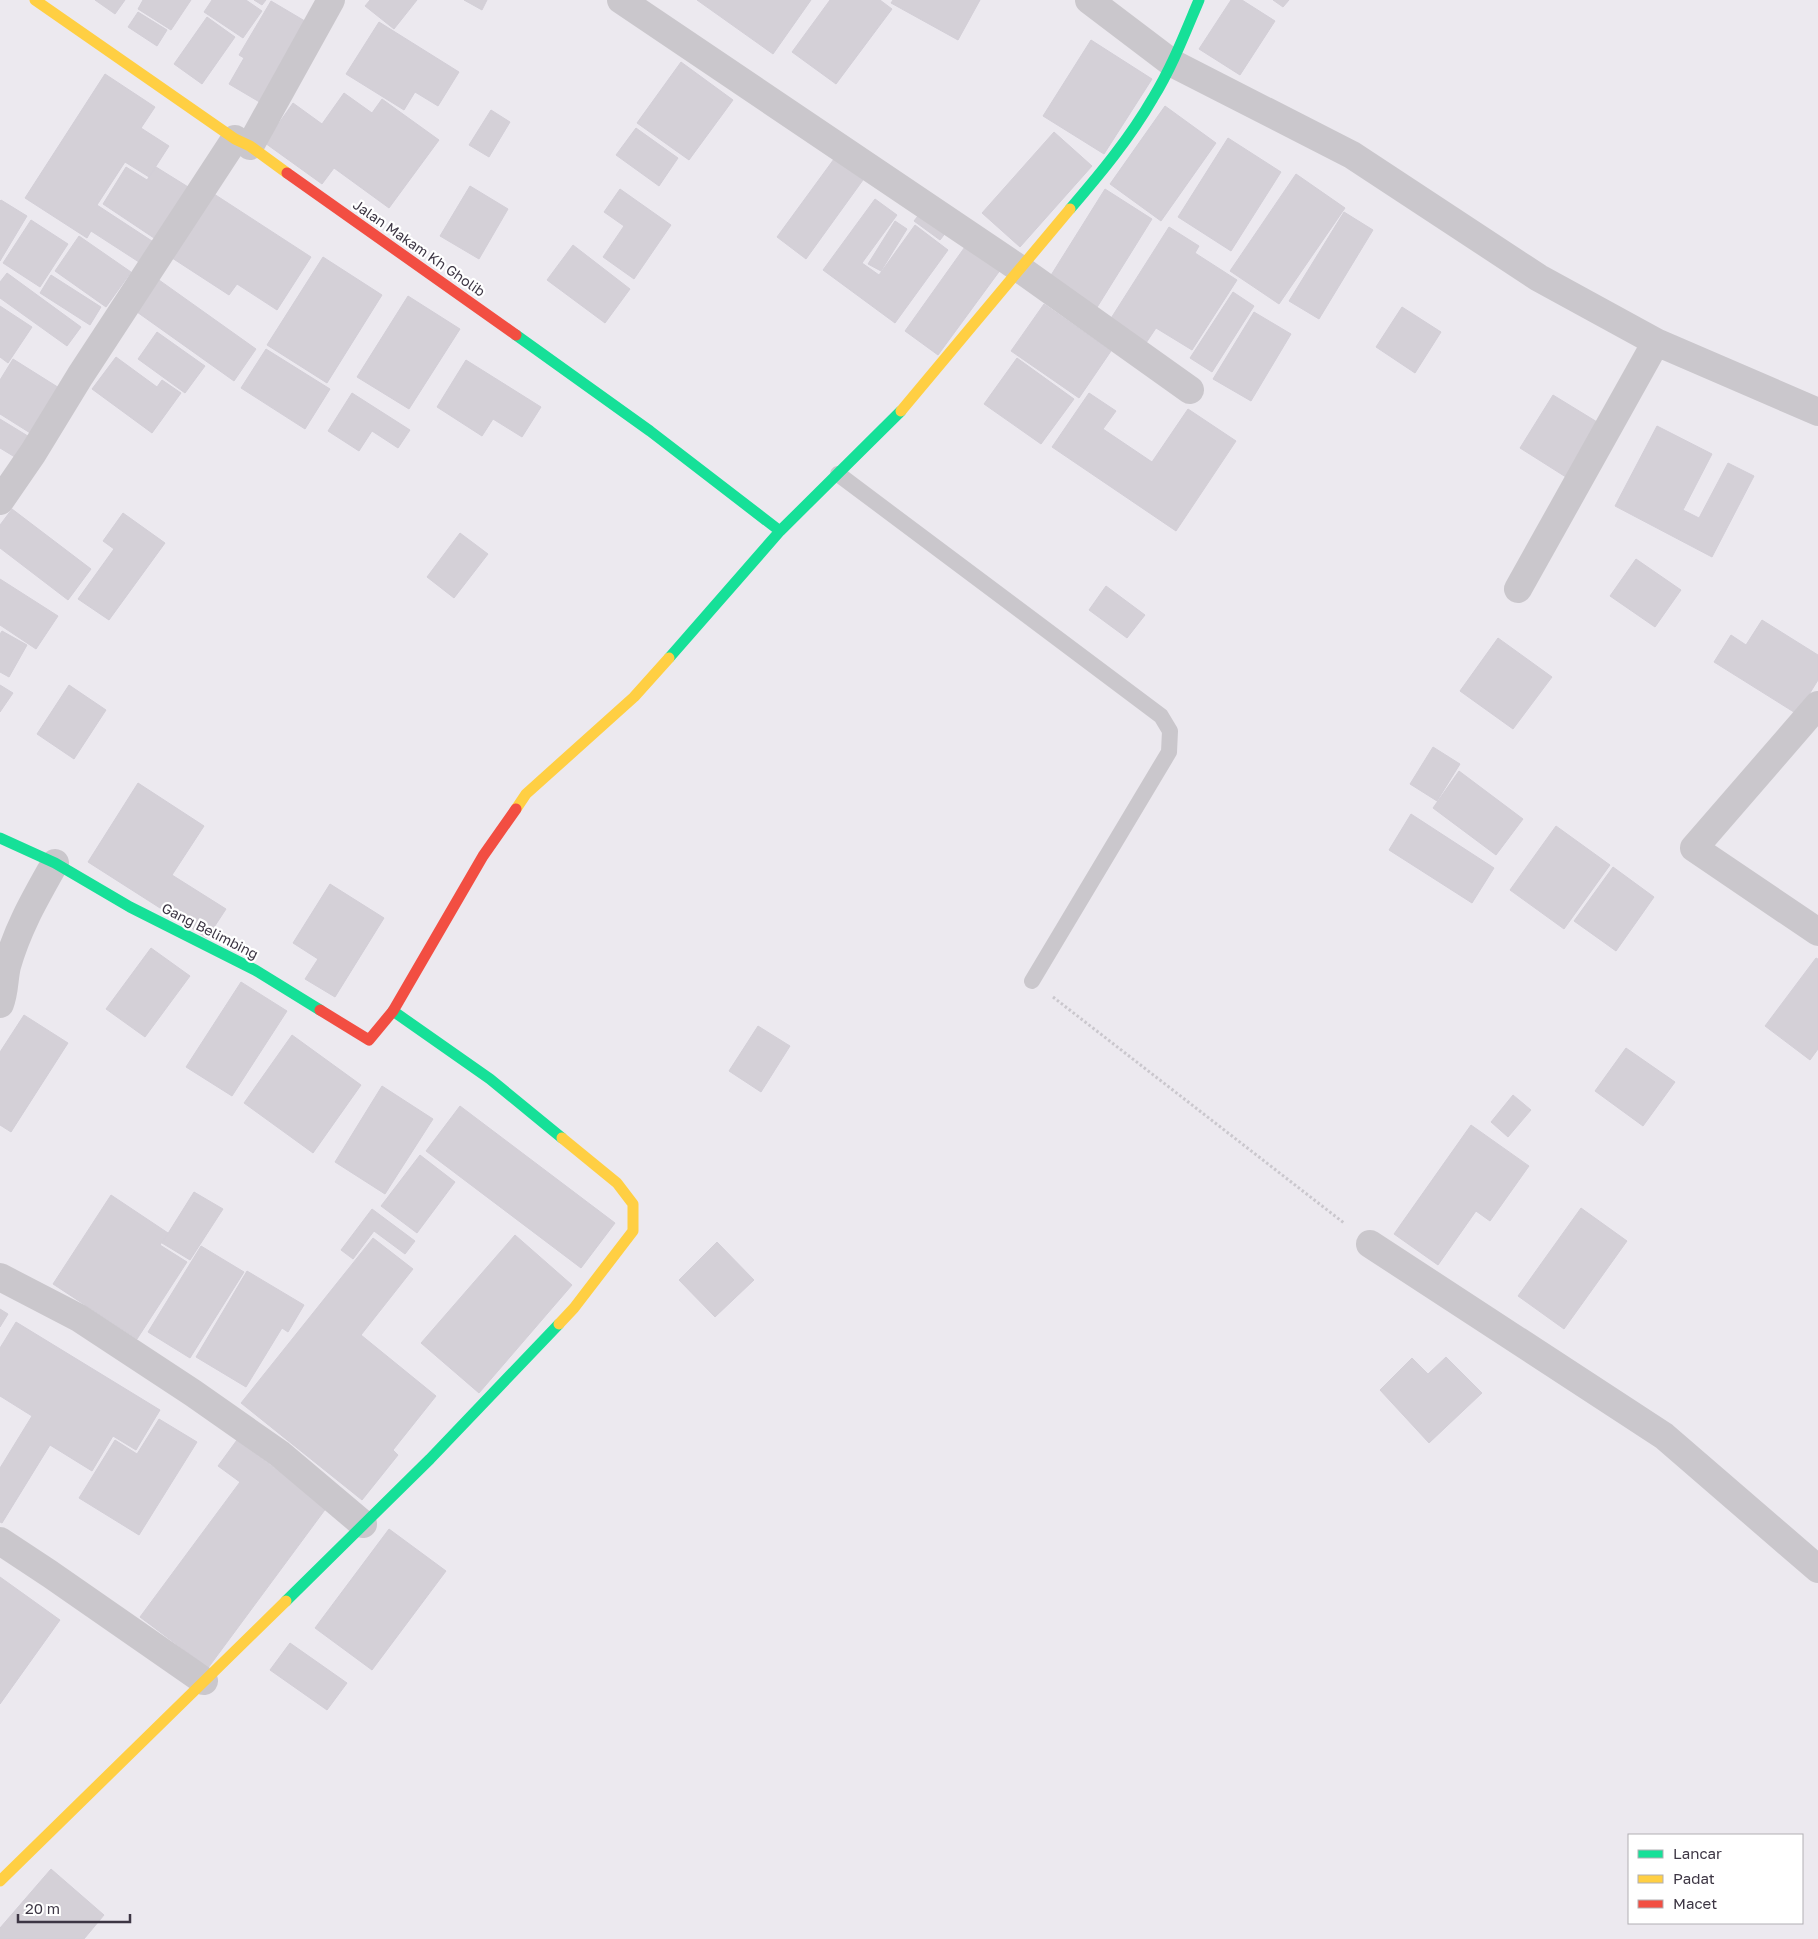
<svg xmlns="http://www.w3.org/2000/svg" width="1818" height="1939" viewBox="0 0 1818 1939" font-family="'Golos Text',sans-serif">
<style>
.building{fill:#d4d0d7;stroke:#d3cfd7}
.lines{fill:none;stroke-linecap:round;stroke-linejoin:round}
.path{stroke:#cac7cd;stroke-width:3;stroke-dasharray:2.5 2.5;stroke-linecap:butt}
.lane{stroke:#cac7cc;stroke-width:16}
.street{stroke:#cac7cc;stroke-width:28}
.fast{stroke:#16e098;stroke-width:11}
.slow{stroke:#ffcf43;stroke-width:11}
.jam{stroke:#f24e42;stroke-width:11}
.labels{text-anchor:middle;stroke-width:4.5;stroke-linejoin:round;paint-order:stroke}
.street-label{font-size:14px;fill:#3d3644;stroke:#fff}
</style>
<rect width="100%" height="100%" fill="#ece9ef"/>
<path class="building" d="M95 0H125L115 14Z
M143 0H191L171 30 138 9Z
M212 0H246L262 11 243 38 204 12Z
M254 0H266L262 5Z
M370 0H417L394 29 365 6Z
M464 0H487L482 10Z
M697 0H811L773 54Z
M830 0H880L892 9 836 84 792 52Z
M893 0H980L958 40 891 3Z
M1231 0H1242L1275 21 1240 75 1199 49Z
M1273 0H1289L1283 7Z
M271 1 315 27 268 107 229 84 244 58 239 55Z
M138 12 167 30 157 46 128 27Z
M207 17 235 37 202 84 174 64Z
M379 22 459 72 438 106 415 92 404 110 346 74Z
M1091 40 1152 79 1104 154 1043 116Z
M681 62 733 100 689 160 637 123Z
M105 74 155 107 141 128 169 146 149 177 125 162 97 205 155 243 142 264 91 231 87 238 25 198Z
M344 93 372 113 382 99 439 140 389 208 334 168 322 184 265 143 293 103 322 124Z
M1165 106 1216 143 1161 221 1110 184Z
M491 110 510 122 489 157 469 145Z
M636 128 678 158 659 186 616 155Z
M1054 132 1092 166 1020 247 982 213Z
M1228 138 1281 172 1231 251 1178 217Z
M834 159 863 180 806 259 777 237Z
M126 167 147 180 156 167 193 190 160 242 103 204Z
M1296 174 1345 208 1279 304 1230 271Z
M470 186 508 209 479 259 440 236Z
M620 189 671 225 634 279 603 257 624 226 604 212Z
M1105 189 1152 219 1096 309 1048 280Z
M211 192 311 257 277 310 237 284 229 295 169 256Z
M875 199 897 215 862 263 879 275 915 225 948 250 895 323 823 270Z
M1 200 27 216 0 261V201Z
M924 208 950 227 940 240 914 221Z
M1344 212 1373 230 1319 319 1289 301Z
M31 220 68 244 40 287 3 263Z
M895 221 907 229 881 271 868 264Z
M1169 227 1199 246 1195 253 1237 280 1192 350 1156 328 1144 346 1108 323Z
M79 236 131 272 106 307 55 271Z
M967 244 1001 269 938 355 905 331Z
M573 245 630 289 605 323 547 280Z
M323 257 382 295 327 383 267 345Z
M7 273 81 327 67 346 0 298V282Z
M51 275 101 307 90 325 40 293Z
M159 280 256 349 234 381 137 312Z
M1233 292 1254 306 1212 372 1190 358Z
M408 296 460 329 409 409 357 377Z
M1044 304 1111 351 1079 398 1011 351Z
M0 306 32 327 8 363 0 357Z
M1402 307 1441 332 1415 373 1376 347Z
M1254 312 1291 334 1251 401 1213 379Z
M157 332 205 366 185 393 138 359Z
M266 349 330 389 305 429 241 388Z
M116 357 157 387 162 380 181 393 152 433 92 389Z
M1017 358 1074 399 1041 444 984 404Z
M13 359 64 391 35 436 0 414V380Z
M466 360 541 407 522 437 493 419 482 436 437 407Z
M352 393 410 430 398 448 372 431 359 451 328 431Z
M1089 393 1116 411 1103 429 1152 462 1188 409 1236 441 1176 531 1052 447Z
M1553 395 1602 425 1569 479 1520 448Z
M0 419 36 441 23 462 0 448Z
M1657 426 1712 454 1683 510 1699 518 1728 463 1754 476 1712 557 1615 506Z
M12 509 91 569 68 600 0 548V525Z
M123 513 165 543 109 620 78 599 114 549 103 541Z
M460 533 488 554 454 598 427 577Z
M1636 559 1681 590 1655 627 1610 596Z
M0 579 58 616 36 649 0 625Z
M1106 586 1145 615 1127 638 1089 610Z
M1762 620 1818 655V680L1797 714 1714 662 1731 635 1746 645Z
M2 631 27 645 9 677 0 672V634Z
M1498 638 1552 677 1513 729 1460 691Z
M0 685 13 693 0 712Z
M69 685 106 710 74 759 37 734Z
M1433 747 1460 764 1437 801 1410 784Z
M1459 771 1523 819 1496 855 1433 808Z
M138 783 204 826 172 875 226 909 207 938 88 862Z
M1411 814 1494 868 1472 903 1389 850Z
M1556 826 1610 865 1564 929 1510 890Z
M1613 867 1654 897 1616 951 1574 921Z
M330 884 384 918 335 997 305 979 318 959 293 943Z
M151 948 190 976 145 1037 106 1009Z
M1816 958 1818 959V1049L1810 1060 1765 1026Z
M241 982 287 1011 232 1096 186 1067Z
M24 1015 68 1043 11 1132 0 1125V1052Z
M758 1026 790 1046 761 1092 729 1071Z
M292 1035 361 1085 313 1153 244 1103Z
M1626 1048 1675 1082 1643 1126 1595 1091Z
M382 1086 433 1119 385 1194 335 1162Z
M1513 1095 1531 1110 1508 1137 1491 1122Z
M460 1106 615 1223 581 1268 426 1151Z
M1471 1125 1529 1166 1490 1221 1476 1211 1438 1265 1394 1234Z
M420 1155 455 1182 417 1233 381 1206Z
M194 1192 223 1209 190 1260 162 1243Z
M111 1195 168 1233 160 1245 187 1262 137 1339 53 1284Z
M1581 1208 1627 1241 1564 1329 1518 1296Z
M372 1209 415 1241 405 1254 374 1231 353 1259 341 1250Z
M515 1235 572 1285 479 1393 421 1343Z
M373 1238 413 1269 361 1335 436 1396 393 1450 398 1455 362 1500 241 1403Z
M717 1242 754 1280 715 1317 679 1280Z
M201 1246 244 1272 190 1358 148 1332Z
M247 1271 304 1305 288 1332 282 1328 246 1387 196 1357Z
M0 1309 8 1314 0 1327Z
M16 1322 160 1410 136 1450 113 1436 92 1471 50 1445 2 1523 0 1522V1468L32 1416 0 1396V1348Z
M1446 1357 1482 1393 1429 1443 1380 1390 1412 1358 1428 1374Z
M159 1419 197 1442 139 1535 79 1498 115 1440 137 1454Z
M237 1440 327 1507 208 1668 140 1617 240 1482 218 1466Z
M389 1529 446 1571 372 1670 315 1628Z
M0 1577 60 1620 0 1704Z
M290 1643 347 1683 327 1710 270 1670Z
M51 1869 104 1915 84 1939H0V1928Z"/>
<g class="lines">
<path class="path" d="M1053 997 1344 1223"/>
<path class="lane" d="M838 474 1161 716 1170 731 1169 752 1032 981"/>
<path class="street" d="M621 0 1020 269 1190 390
M1089 0 1172 63 1352 155 1539 278 1656 342 1818 412
M250 146 331 0
M0 501 33 453 80 376 235 139
M1518 589 1656 342
M1818 705 1694 848 1818 932
M0 1004C5 991 4 978 7 966 18 927 36 897 55 863
M1370 1244 1664 1436 1818 1569
M0 1277 79 1318 193 1393 280 1454 363 1524
M0 1541 50 1574 204 1681"/>
<path class="fast" d="M1070 209C1100 174 1130 138 1153 98 1172 67 1185 33 1199 0
M516 335 650 431 780 531
M669 658 780 531 901 411
M0 838 55 863 130 907 255 970 320 1010
M393 1011 490 1079 562 1138
M286 1601 430 1459 559 1324"/>
<path class="slow" d="M35 0 235 139 250 146 287 173
M901 411 1070 209
M516 809 526 794 634 697 669 658
M559 1324 574 1308 633 1231V1204L617 1183 562 1138
M0 1881 286 1601"/>
<path class="jam" d="M287 173 516 335
M320 1010 369 1040 393 1011 483 856 516 809"/>
</g>
<g class="labels">
<g class="street-label">
<text transform="translate(419 248) rotate(35)" y="5">Jalan Makam Kh Gholib</text>
<text transform="translate(210 931) rotate(27)" y="5">Gang Belimbing</text>
</g>
</g>
<rect x="1628" y="1834" width="175" height="90" fill="#ffffff" stroke="#b1afb4"/>
<rect x="1638" y="1850" width="25" height="8" fill="#16e098" stroke="#b1afb4"/>
<text x="1673" y="1859" font-size="15" fill="#3d3644">Lancar</text>
<rect x="1638" y="1875" width="25" height="8" fill="#ffcf43" stroke="#b1afb4"/>
<text x="1673" y="1884" font-size="15" fill="#3d3644">Padat</text>
<rect x="1638" y="1900" width="25" height="8" fill="#f24e42" stroke="#b1afb4"/>
<text x="1673" y="1909" font-size="15" fill="#3d3644">Macet</text>
<path d="M18 1914v8h112v-8" fill="none" stroke="#3d3644" stroke-width="2.5"/>
<text x="25" y="1914" font-size="15" fill="#3d3644" stroke="#ffffff" stroke-width="4" paint-order="stroke">20 m</text>
</svg>
